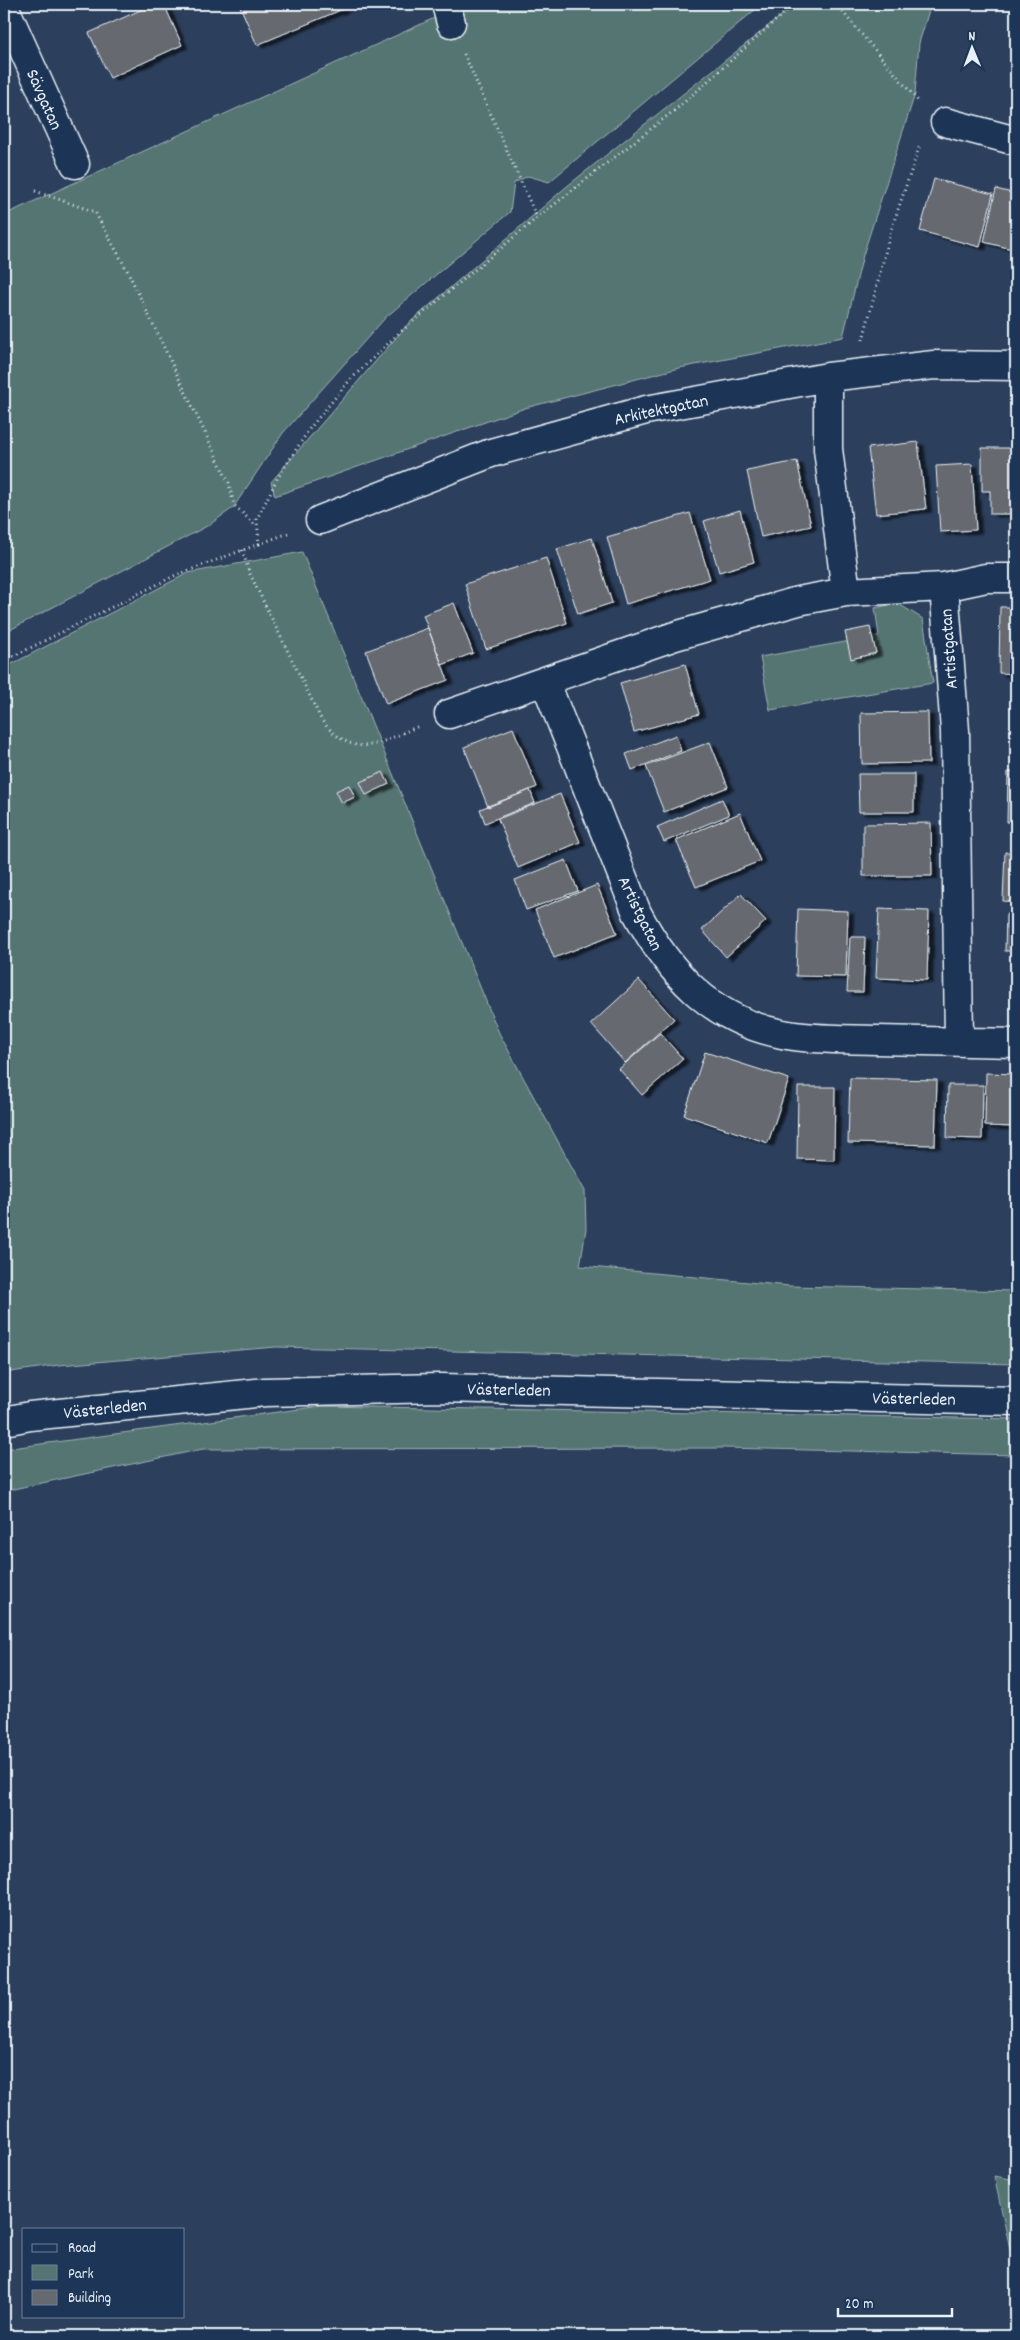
<svg xmlns="http://www.w3.org/2000/svg" width="1020" height="2340" viewBox="0 0 1020 2340" font-family="Dekko,sans-serif">
<style>
.green{fill:#557473;stroke:#9eb2b6}
.building{fill:#666970;stroke:#e8f1f8;filter:url(#shadow)}
.lines{fill:none;stroke-linecap:round;stroke-linejoin:round}
.minor-casing{stroke:#e8f1f8;stroke-width:31}
.path{stroke:#e8f1f8;stroke-width:3;stroke-dasharray:1 4;stroke-linecap:butt}
.minor{stroke:#1d3557;stroke-width:28}
.labels{text-anchor:middle;stroke-width:4;stroke-linejoin:round;paint-order:stroke}
.street-label{font-size:18px;fill:#e8f1f8;stroke:#1d3557}
</style>
<defs>
<filter id="shadow"><feDropShadow dx="5.5" dy="3" stdDeviation="1" flood-color="#0009"/></filter>
</defs>
<rect width="100%" height="100%" fill="#2c3f5c"/>
<filter id="ink" filterUnits="userSpaceOnUse"><feTurbulence type="fractalNoise" baseFrequency=".02" numOctaves="2"/><feDisplacementMap in="SourceGraphic" scale="10" xChannelSelector="R" yChannelSelector="G"/><feConvolveMatrix kernelMatrix="1 2 1 2 8 2 1 2 1" color-interpolation-filters="sRGB"/></filter>
<g filter="url(#ink)">
<path class="green" d="M465 4H762L549 182 528 176 514 183 510 212 386 317 283 433 233 508 209 525 4 633V215Z
M796 4H931L919 43 915 94 863 255 843 337 679 368 525 408 275 496 271 482 407 325 566 187Z
M302 552 499 1033 585 1191 586 1229 580 1266 790 1286 1016 1291V1364L276 1347 59 1365 4 1373V668L188 573Z
M897 603 923 619 933 683 770 710 760 657 879 636 875 608Z
M322 1406 1016 1419V1455L724 1448 203 1449 4 1491V1449Z
M994 2176 1016 2180V2276Z"/>
<path class="building" d="M154 4H164L182 45 110 78 89 33Z
M239 4H355L257 45Z
M934 179 993 194 980 247 920 231Z
M996 189 1016 194V250L984 242Z
M918 442 926 509 876 514 868 448Z
M982 448H1016V514H990V491H982Z
M797 461 811 526 761 537 747 471Z
M972 464 976 530 940 532 936 466Z
M740 510 754 562 719 572 704 521Z
M690 513 710 579 626 604 607 537Z
M592 538 612 603 578 614 557 549Z
M546 558 567 623 486 649 465 584Z
M454 603 473 653 442 665 423 615Z
M1000 607H1016V674L999 673Z
M870 627 876 653 851 659 845 632Z
M428 628 448 680 386 704 366 651Z
M685 664 699 714 634 732 620 683Z
M928 712 929 763 862 764 861 713Z
M513 728 537 787 488 807 464 747Z
M676 735 681 751 632 770 626 754Z
M710 742 728 787 664 812 646 766Z
M383 772 389 784 366 795 360 782Z
M1008 772H1016V822H1007Z
M858 774H914V812H859Z
M349 785 355 797 342 803 336 791Z
M530 790 535 803 485 823 480 809Z
M560 794 580 842 518 868 498 819Z
M722 799 729 815 664 842 657 827Z
M740 813 760 861 696 887 676 840Z
M931 823 932 876H863V824Z
M1005 852 1016 853V902L1003 901Z
M566 860 578 891 526 910 515 880Z
M597 885 617 933 554 958 535 910Z
M741 894 766 921 726 957 702 930Z
M798 909 848 911 846 977 796 976Z
M879 909 929 911 927 980 876 978Z
M1006 914 1016 915V951H1005Z
M850 937H865L863 992H847Z
M639 980 674 1019 625 1063 591 1024Z
M660 1033 683 1059 642 1095 619 1069Z
M705 1052 789 1079 768 1143 684 1115Z
M986 1073 1016 1074V1127L985 1126Z
M850 1078 937 1080 935 1145 848 1143Z
M948 1085H983L982 1139 947 1138Z
M798 1087H835L834 1160 797 1159Z"/>
<g class="lines">
<defs>
<path id="minor" d="M446 4 451 23
M4 6 75 164
M945 122 1016 141
M828 377V449L846 592
M320 520 491 453 646 410 828 377 934 365 1016 366
M944 587 955 731 959 1041
M545 681 637 913C669 973 711 1020 782 1034 812 1040 845 1039 876 1040 923 1041 970 1042 1016 1043
M449 714 675 636 798 601 846 592 944 587 986 578H1016
M4 1421 30 1416 265 1392 440 1388 1016 1401"/>
</defs>
<use href="#minor" class="minor-casing"/>
<path class="path" d="M836 4 918 101
M464 54 537 218
M35 191 95 212 127 270 229 483 234 505 256 526
M863 340 891 230 920 145
M259 544 291 532
M242 550 250 574 322 721C357 762 377 743 419 726
M4 661 174 576 259 544 257 519 277 479 310 428 349 381 398 334 537 218 680 106 794 4"/>
<use href="#minor" class="minor"/>
</g>
</g>
<g class="labels">
<g class="street-label">
<text transform="translate(45 99) rotate(66)" y="6">Sävgatan</text>
<text transform="translate(661 409) rotate(-12)" y="6">Arkitektgatan</text>
<text transform="translate(948 649) rotate(-94)" y="6">Artistgatan</text>
<text transform="translate(641 913) rotate(64)" y="6">Artistgatan</text>
<text transform="translate(509 1389) rotate(1)" y="6">Västerleden</text>
<text transform="translate(914 1398) rotate(1)" y="6">Västerleden</text>
<text transform="translate(105 1408) rotate(-6)" y="6">Västerleden</text>
</g>
</g>
<rect width="1020" height="2340" fill="none" stroke="#1d3557" stroke-width="20"/>
<rect x="10" y="10" width="1000" height="2320" fill="none" stroke="#e8f1f8" stroke-width="2" filter="url(#ink)"/>
<rect x="22" y="2228" width="162" height="90" fill="#1d3557" stroke="#6e8097"/>
<rect x="32" y="2244" width="25" height="8" fill="#1d3557" stroke="#6e8097"/>
<text x="68" y="2252" font-size="15" fill="#e8f1f8">Road</text>
<rect x="32" y="2265" width="25" height="15" fill="#557473" stroke="#6e8097"/>
<text x="68" y="2278" font-size="15" fill="#e8f1f8">Park</text>
<rect x="32" y="2290" width="25" height="15" fill="#666970" stroke="#6e8097"/>
<text x="68" y="2302" font-size="15" fill="#e8f1f8">Building</text>
<g transform="translate(972 48) rotate(359)" stroke="#1d3557" stroke-width="4" paint-order="stroke">
<path d="M0-4L9 19L0 12L-9 19Z" fill="#e8f1f8"/>
<text y="-8" font-size="14" font-weight="bold" text-anchor="middle" fill="#e8f1f8">N</text>
</g>
<path d="M838 2308v8h114v-8" fill="none" stroke="#e8f1f8" stroke-width="2.5"/>
<text x="845" y="2308" font-size="15" fill="#e8f1f8" stroke="#1d3557" stroke-width="4" paint-order="stroke">20 m</text>
</svg>
